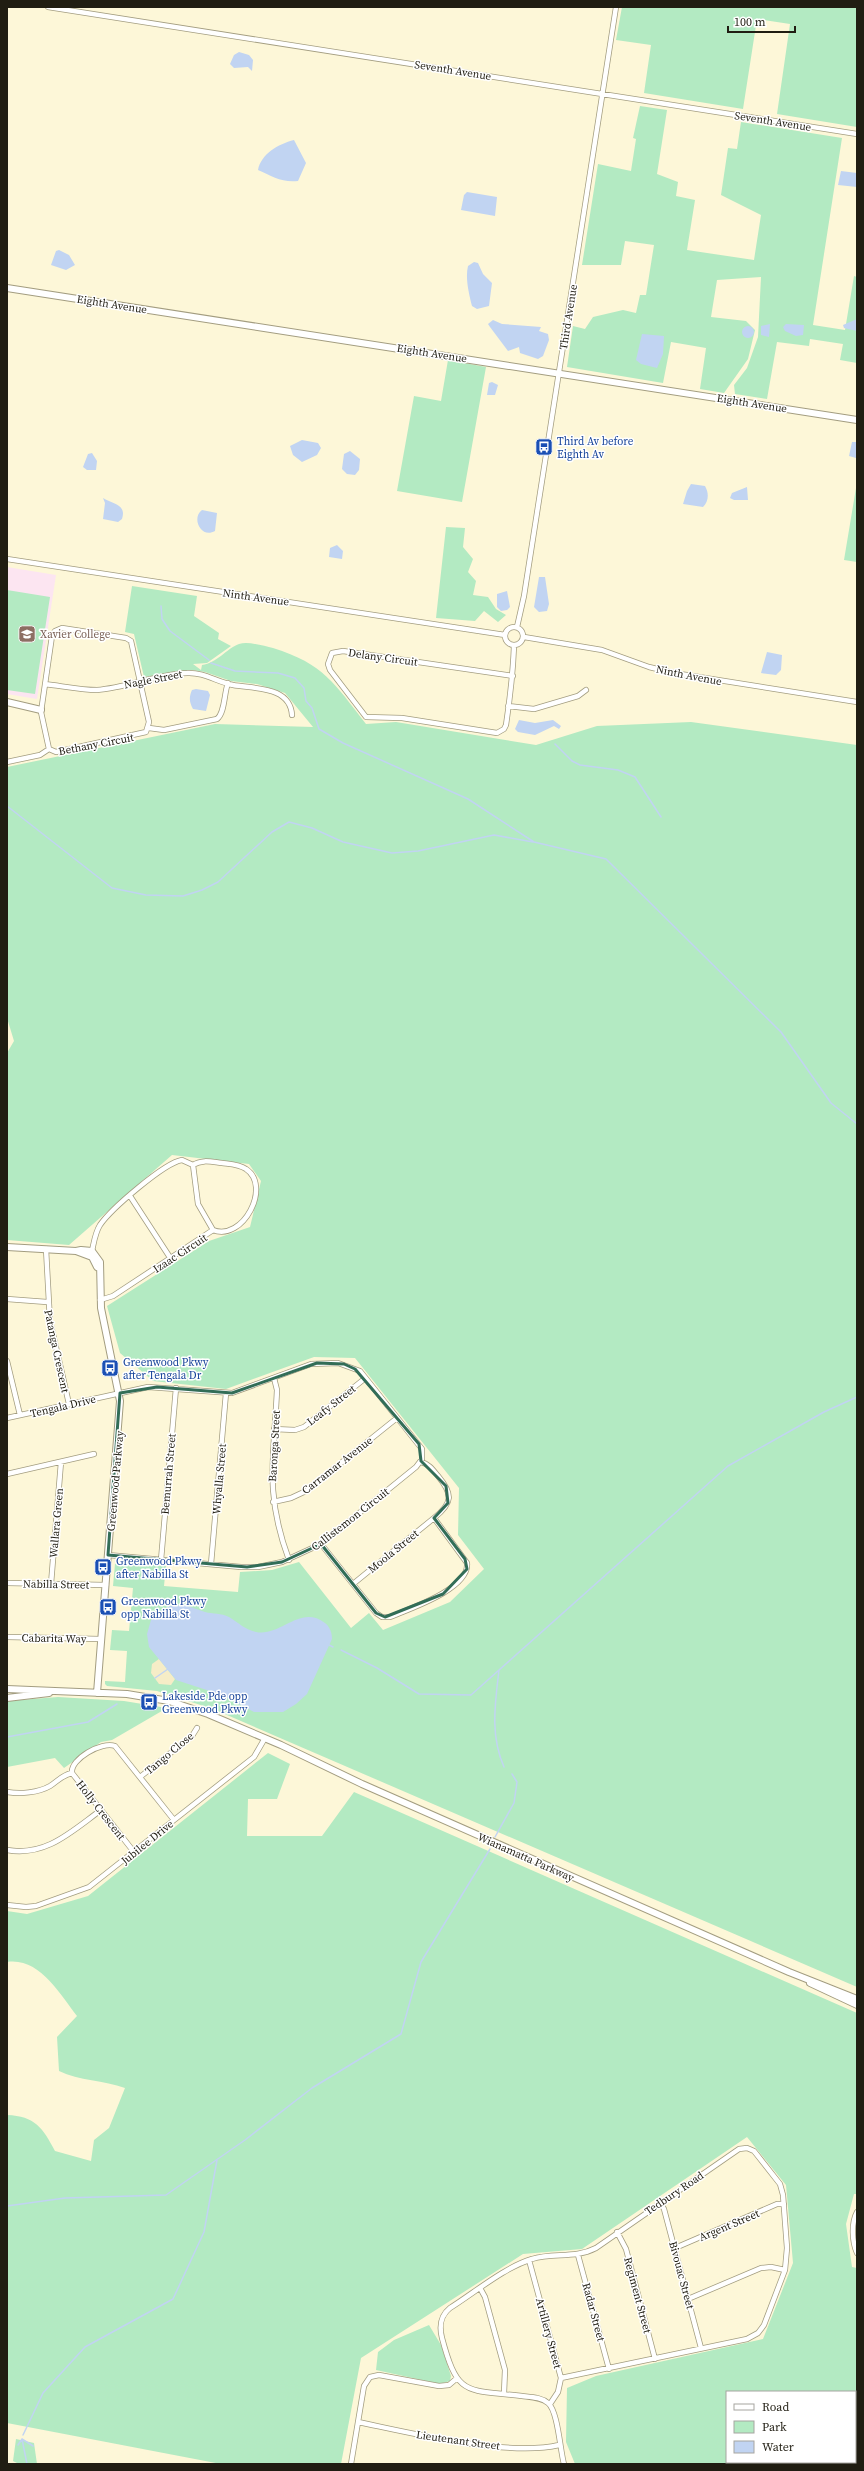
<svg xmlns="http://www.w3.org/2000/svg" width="864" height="2471" viewBox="0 0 864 2471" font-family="'Source Serif 4',serif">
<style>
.education{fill:#fce5f1}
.green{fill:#b3eac2;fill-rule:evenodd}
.sand{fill:#f6edc7}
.water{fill:#c1d4f2}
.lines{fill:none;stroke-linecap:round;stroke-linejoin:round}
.stream{stroke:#c1d4f2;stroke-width:1.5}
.street-casing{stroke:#a39d80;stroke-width:6}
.secondary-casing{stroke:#a39d80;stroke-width:8}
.street{stroke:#fff;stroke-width:4.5}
.secondary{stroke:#fff;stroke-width:6}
.marked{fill:none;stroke:#326d57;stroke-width:3;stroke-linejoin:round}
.labels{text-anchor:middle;stroke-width:3;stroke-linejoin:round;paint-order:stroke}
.street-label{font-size:11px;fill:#201d12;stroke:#fff}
.transit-label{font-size:11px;fill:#164399;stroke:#fff;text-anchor:start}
.education-label{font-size:11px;fill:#785e54;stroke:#fff;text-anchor:start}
</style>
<rect width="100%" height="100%" fill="#fdf7d8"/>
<path class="education" d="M7 567 56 575 37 699 7 694Z"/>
<path class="green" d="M622 7H857V127L777 114 790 24 757 19 743 109 644 93 651 45 616 40Z
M640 106 667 110 657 174 678 182 676 196 695 200 687 250 754 260 761 215 721 195 728 148 737 149 741 122 842 138 813 325 845 330 854 276 857 277V363L840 360 843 344 810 339 809 346 777 342 767 399 735 394 734 385 747 368 758 337 761 277 717 280 711 317 746 321 755 330 748 359 724 393 700 389 706 348 671 342 663 383 567 367 573 326 585 329 593 317 623 310 636 313 640 295H646L654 245 625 241 621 265H582L598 164 631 171 636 139 633 138Z
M448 360 486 367 462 502 397 491 414 396 441 401Z
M857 482V562L844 560Z
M446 527 465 528 463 547 473 559 468 572 476 581 473 595 488 597 496 609 506 615 498 622 484 611 475 621 436 618Z
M132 586 197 596 194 616 219 633 218 639 231 646 207 663 193 664 201 670 202 665C217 663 226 649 239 644 248 641 264 646 273 648 324 664 334 683 366 724L396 722 536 745 597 726 691 722 857 745V1987L213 1709 157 1691 107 1686 105 1684V1681L125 1682 127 1651 110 1650 112 1630 129 1631 133 1588 113 1586 115 1564 118 1562 166 1566 164 1586 238 1592 240 1572 272 1570 299 1562 351 1628 369 1613 383 1630 450 1602 484 1569 458 1535 459 1488 355 1358 314 1357 226 1389 153 1381 120 1353 107 1306 209 1241 250 1227 261 1181 249 1164 172 1155 69 1245 7 1240V1053L14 1041 7 1018V767L215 724 313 727 285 693 257 684 231 681 205 672 192 670 144 677 134 634 125 632Z
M7 590 50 597 35 694 7 690Z
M58 1697 124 1701 167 1708 112 1740 101 1742 64 1768 55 1758 7 1767V1701Z
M268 1753 290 1764 277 1799H248L247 1836H322L354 1792 857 2013V2194H854L846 2224 852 2267 857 2268V2464H575L566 2442 567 2388 596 2376 763 2339 793 2263 786 2185 747 2137 582 2249 523 2254 361 2358 341 2464H221L7 2423V2115C35 2116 43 2128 55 2151L91 2161 94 2140 109 2128 125 2088C104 2080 79 2081 59 2071L57 2037 77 2016C60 1994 39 1957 7 1962V1911L27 1914 88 1896ZM727 2392H855V2462H727Z
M429 2325 441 2345 451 2376 450 2381 440 2384 376 2370 378 2352 394 2340Z
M16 2439 34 2443 37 2464H19L13 2461Z"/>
<path class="sand" d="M159 1659 175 1679 171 1685 159 1684 151 1673 152 1664Z"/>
<path class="water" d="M239 52 249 55 253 60 252 71 248 67 234 68 230 64 234 55Z
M294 140 306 163 298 181C282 183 272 176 258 170 261 154 278 144 294 140Z
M841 171 857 173V187L838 185Z
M467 192 497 197 495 216 461 210 464 195Z
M59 250 69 255 75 265 66 270 51 265 56 251Z
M474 262 478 263 483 274 492 283 489 306 477 309 472 306C469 294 465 278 468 266Z
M857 319V331L844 328 843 325Z
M493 320 502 324 541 327 539 331 548 334 549 340 543 356 538 359 520 353 519 347 508 351 490 327 488 324Z
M770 324 769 337 761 335V326Z
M786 324 804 325 803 335 796 336 785 331 783 327Z
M742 332a6 6 0 1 1 12 0a6 6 0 1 1-12 0Z
M642 334 664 336 663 354 657 368 641 364 636 360Z
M492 382 498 385 495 395H487L489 383Z
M302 440 318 443 321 448 317 455 302 462 293 455 290 446Z
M852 442H857L856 458 849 456Z
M350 451 360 459 359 470 355 475 347 474 342 469 344 454Z
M92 453 97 461 96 470H87L83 467 88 454Z
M691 484 705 486C709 493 709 501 703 507L683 504 687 491Z
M747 487 748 500H734L730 498 732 493Z
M103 498C112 504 127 504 122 519L118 522 103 519 105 503Z
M202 510 217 513 215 531C201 539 191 518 202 510Z
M337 545 343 551 342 559 329 557 330 548Z
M539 577H545L549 604 547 611 539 612 534 607Z
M507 591 510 607 507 610 501 611 497 607V594Z
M767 652 782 655 781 670 776 675 761 673Z
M196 689 208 691 210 695 206 711 193 709C189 702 189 697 192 690Z
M519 720 535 723 553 720 561 726 559 729 554 726 535 735 518 732 515 729Z
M184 1605C192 1607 198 1610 205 1612 213 1614 221 1613 229 1617 239 1623 244 1629 256 1632 281 1637 300 1604 325 1623 330 1627 332 1633 332 1639L307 1694 296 1704 283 1712H254L222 1695 176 1680 149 1647 147 1634 151 1620 160 1611 170 1606Z"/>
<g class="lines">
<path class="stream" d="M161 606 162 619 170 631 209 660
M211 663 235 671 278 673 295 678 304 688 306 701 312 708 319 729 343 743 468 799 534 842 606 859 781 1032 831 1103 857 1124
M555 744 572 761 580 765 618 770 635 777 661 817
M7 806 112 888 146 895 183 896 202 890 218 882 272 832 289 822 312 828 343 842 392 853 418 851 494 835 533 842
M329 1645 333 1647
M341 1650 377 1668 419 1694 471 1695 728 1466 824 1412 857 1397
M499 1670C495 1704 490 1735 504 1767
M155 1678 168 1669
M7 1737 88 1722 117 1704
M495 1837 514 1803 517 1782 512 1774
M7 2206 65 2198 166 2195 245 2140 312 2088 401 2034 421 1962 490 1849
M23 2435 43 2393 85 2347 173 2299 204 2232 217 2160
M22 2439 27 2464
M22 2439 33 2446
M18 2445 22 2439"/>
<defs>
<path id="street" d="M48 7 857 134
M7 559 505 635
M505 636a9 9 0 1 1 18 0a9 9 0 1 1-18 0Z
M517 627 524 596 616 7
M62 628 126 638 131 641 149 722 146 732 56 752 49 749 41 712 52 636 55 631Z
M524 637 602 650 649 667 674 673 857 702
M513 676 343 651 332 653 328 664 330 670 366 717 402 718 497 733 504 729 506 725C510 698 513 672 514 646
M45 684C62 686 80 690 97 690 127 688 156 674 187 673 204 672 217 682 233 685 255 689 290 686 292 715
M508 706 534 709 578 696 586 690
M149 728 164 730 217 719C225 713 224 693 228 683
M7 762 40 755 49 749
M193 1165 198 1204 213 1230
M130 1196 171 1259
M46 1249 50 1321 69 1404
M92 1251C94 1242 95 1233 100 1225 111 1209 164 1163 182 1160L193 1165C202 1159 212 1162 222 1163 230 1164 239 1164 246 1169 272 1186 243 1242 213 1230L113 1296 100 1300
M7 1299 47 1302
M7 1361 20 1415
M274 1378 277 1390C274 1457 264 1493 289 1560
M7 1418 148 1387 232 1393 311 1364 338 1363 360 1371 422 1449V1459L416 1467 321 1544 282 1562 258 1567H241L108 1555
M274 1429 295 1430 304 1427 363 1380
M7 1474 94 1454
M273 1502 291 1498 306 1491 397 1418
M321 1544 376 1613 382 1617H390C409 1609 470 1589 467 1563L434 1518C453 1503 453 1494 438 1476 433 1470 429 1464 421 1462
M161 1560 176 1388
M211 1564 226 1393
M7 1583 106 1585
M51 1584 61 1462
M353 1584 434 1518
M7 1637 101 1639
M140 1777 192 1736 197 1728
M7 1792C20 1794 38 1793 50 1786 58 1781 62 1775 72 1773
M7 1850C46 1857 72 1831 101 1810
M134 1852 72 1773C70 1759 102 1741 115 1746L174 1820
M7 1905 26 1907 36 1906 89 1887 254 1757 265 1738
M660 2202 664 2209 701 2348
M857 2212C851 2223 852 2242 857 2253
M617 2232 626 2249 655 2359
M675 2248 777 2204H784
M578 2255 609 2369
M529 2260 561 2378 558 2392 550 2404
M480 2288 485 2297 505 2370 504 2393
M688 2299 761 2268 771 2267 785 2270
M561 2378 747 2339 758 2333 764 2325 785 2270 787 2248 783 2195 780 2184 754 2151 747 2148 739 2149 596 2248C575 2259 553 2252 532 2259 505 2267 474 2293 450 2308 440 2316 439 2326 442 2338 458 2398 466 2389 522 2396 531 2397 541 2397 548 2403 558 2411 560 2450 564 2464
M358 2422C411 2433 508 2457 559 2445
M351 2464 364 2386 370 2377 379 2375 439 2386 449 2385 456 2379"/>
<path id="secondary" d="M7 288 857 420
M7 702 41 710
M7 1247 76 1251 92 1257 97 1267
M76 1251 81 1250 92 1251 100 1262 101 1308 120 1401 97 1693
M7 1689 127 1694 169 1701 208 1714 281 1745 362 1784 789 1972 857 1999
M7 1698 49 1693
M810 1983 857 2005"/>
</defs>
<use href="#street" class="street-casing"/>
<use href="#secondary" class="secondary-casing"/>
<use href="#street" class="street"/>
<use href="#secondary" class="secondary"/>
</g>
<path class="marked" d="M317 1363 344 1364 355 1369 419 1444 421 1461 446 1486 448 1503 434 1518 465 1559 467 1569 443 1594 385 1617 376 1613 321 1544 282 1562 247 1567 108 1555 120 1393 157 1387 232 1393Z"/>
<defs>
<symbol id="bus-square" viewBox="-11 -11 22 22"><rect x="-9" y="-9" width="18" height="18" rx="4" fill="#1a4fb4" stroke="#fff"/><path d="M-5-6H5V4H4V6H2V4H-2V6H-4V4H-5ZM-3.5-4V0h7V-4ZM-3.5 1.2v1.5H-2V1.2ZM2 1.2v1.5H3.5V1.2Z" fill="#fff"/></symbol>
<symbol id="school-square" viewBox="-11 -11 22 22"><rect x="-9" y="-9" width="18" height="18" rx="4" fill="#8d6e63" stroke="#fff"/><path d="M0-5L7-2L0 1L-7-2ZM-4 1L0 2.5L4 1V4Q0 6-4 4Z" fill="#fff"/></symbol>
</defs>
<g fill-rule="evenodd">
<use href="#bus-square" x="534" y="437" width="20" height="20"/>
<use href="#school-square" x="17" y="624" width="20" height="20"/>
<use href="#bus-square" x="100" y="1358" width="20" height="20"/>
<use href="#bus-square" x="93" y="1557" width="20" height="20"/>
<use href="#bus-square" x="98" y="1597" width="20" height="20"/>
<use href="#bus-square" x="139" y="1692" width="20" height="20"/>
</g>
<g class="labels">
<g class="street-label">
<text transform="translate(453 70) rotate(9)" y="4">Seventh Avenue</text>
<text transform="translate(773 121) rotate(9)" y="4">Seventh Avenue</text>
<text transform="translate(112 304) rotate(9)" y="4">Eighth Avenue</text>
<text transform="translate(568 317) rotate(-81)" y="4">Third Avenue</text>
<text transform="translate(432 353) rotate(9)" y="4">Eighth Avenue</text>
<text transform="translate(752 403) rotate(9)" y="4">Eighth Avenue</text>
<text transform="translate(256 597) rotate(8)" y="4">Ninth Avenue</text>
<text transform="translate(383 657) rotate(8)" y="4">Delany Circuit</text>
<text transform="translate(689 675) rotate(11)" y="4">Ninth Avenue</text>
<text transform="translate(153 679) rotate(-11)" y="4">Nagle Street</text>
<text transform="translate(96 744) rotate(-11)" y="4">Bethany Circuit</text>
<text transform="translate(180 1253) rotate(-33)" y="4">Izaac Circuit</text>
<text transform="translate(57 1351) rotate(78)" y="4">Patanga Crescent</text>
<text transform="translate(331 1405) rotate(-38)" y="4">Leafy Street</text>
<text transform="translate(63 1406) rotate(-13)" y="4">Tengala Drive</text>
<text transform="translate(274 1446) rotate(-87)" y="4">Baronga Street</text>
<text transform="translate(337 1465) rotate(-38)" y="4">Carramar Avenue</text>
<text transform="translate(168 1474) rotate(-85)" y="4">Bemurrah Street</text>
<text transform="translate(219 1479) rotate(-85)" y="4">Whyalla Street</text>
<text transform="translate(115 1481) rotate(-85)" y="4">Greenwood Parkway</text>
<text transform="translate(350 1519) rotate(-38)" y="4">Callistemon Circuit</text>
<text transform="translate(56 1523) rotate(-85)" y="4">Wallara Green</text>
<text transform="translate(393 1551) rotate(-39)" y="4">Moola Street</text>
<text transform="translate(56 1584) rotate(1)" y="4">Nabilla Street</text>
<text transform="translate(54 1638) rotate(1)" y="4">Cabarita Way</text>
<text transform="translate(169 1753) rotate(-40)" y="4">Tango Close</text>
<text transform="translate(101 1810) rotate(52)" y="4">Holly Crescent</text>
<text transform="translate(147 1842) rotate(-39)" y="4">Jubilee Drive</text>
<text transform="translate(526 1857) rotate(24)" y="4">Wianamatta Parkway</text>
<text transform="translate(674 2193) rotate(-34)" y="4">Tedbury Road</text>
<text transform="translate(729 2225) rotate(-23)" y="4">Argent Street</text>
<text transform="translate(682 2275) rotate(75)" y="4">Bivouac Street</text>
<text transform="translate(638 2295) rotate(75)" y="4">Regiment Street</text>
<text transform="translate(594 2312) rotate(75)" y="4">Radar Street</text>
<text transform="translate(549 2333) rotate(75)" y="4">Artillery Street</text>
<text transform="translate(458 2440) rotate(8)" y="4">Lieutenant Street</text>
</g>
<g class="transit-label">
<text x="557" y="445">Third Av before<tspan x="557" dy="13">Eighth Av</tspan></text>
<text x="123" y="1366">Greenwood Pkwy<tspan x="123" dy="13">after Tengala Dr</tspan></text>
<text x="116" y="1565">Greenwood Pkwy<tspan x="116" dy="13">after Nabilla St</tspan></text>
<text x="121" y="1605">Greenwood Pkwy<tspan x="121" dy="13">opp Nabilla St</tspan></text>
<text x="162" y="1700">Lakeside Pde opp<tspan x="162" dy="13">Greenwood Pkwy</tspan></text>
</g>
<g class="education-label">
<text x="40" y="638">Xavier College</text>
</g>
</g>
<rect width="864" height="2471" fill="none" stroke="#201d12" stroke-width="16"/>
<rect x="726" y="2391" width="130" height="72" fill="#ffffff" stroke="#a6a5a0"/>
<rect x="734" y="2404" width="20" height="6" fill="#ffffff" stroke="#a6a5a0"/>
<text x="762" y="2411" font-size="12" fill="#201d12">Road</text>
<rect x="734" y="2421" width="20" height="12" fill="#b3eac2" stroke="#a6a5a0"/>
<text x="762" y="2431" font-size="12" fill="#201d12">Park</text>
<rect x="734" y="2441" width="20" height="12" fill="#c1d4f2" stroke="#a6a5a0"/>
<text x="762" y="2451" font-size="12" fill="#201d12">Water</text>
<path d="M728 26v6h67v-6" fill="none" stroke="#201d12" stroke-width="2"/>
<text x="734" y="26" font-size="12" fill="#201d12" stroke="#ffffff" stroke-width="3" paint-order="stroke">100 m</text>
</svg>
